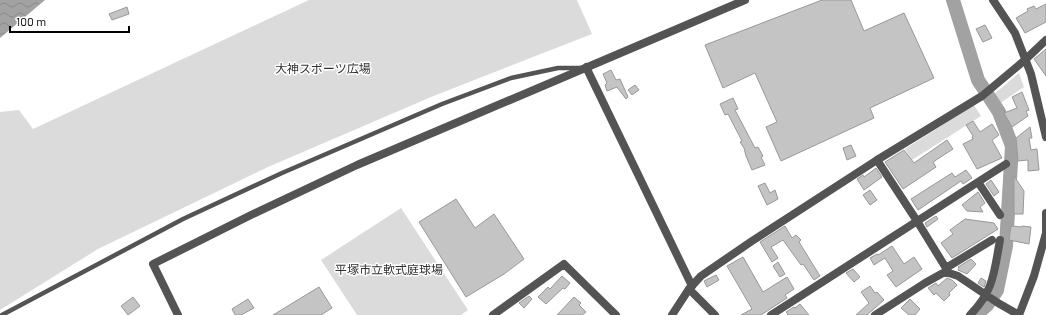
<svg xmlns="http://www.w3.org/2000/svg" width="1046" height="315" viewBox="0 0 1046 315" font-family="Barlow,'Noto Sans JP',sans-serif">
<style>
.park{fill:#dbdbdb}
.water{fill:url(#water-waves)}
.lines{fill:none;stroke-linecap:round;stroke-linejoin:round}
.river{stroke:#a2a2a2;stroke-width:14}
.building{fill:#c4c4c4;stroke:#989898}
.service{stroke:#545454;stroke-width:4.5}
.minor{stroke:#545454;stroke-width:8}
.tertiary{stroke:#545454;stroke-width:8}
.labels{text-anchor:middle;stroke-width:3;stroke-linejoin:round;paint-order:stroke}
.park-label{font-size:12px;fill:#323232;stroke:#fff}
</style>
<defs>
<pattern id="water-waves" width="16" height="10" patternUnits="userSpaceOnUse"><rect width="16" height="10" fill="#a2a2a2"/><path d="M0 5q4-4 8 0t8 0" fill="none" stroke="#8a8a8a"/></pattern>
</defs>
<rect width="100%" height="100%" fill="#fff"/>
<path class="park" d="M309 0H577L592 34 431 97 268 167 98 249 0 310V112L19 110 33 129Z
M1019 73 1024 87 999 104 992 96Z
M974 105 981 116 912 160 905 149Z
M401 208 468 310 461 315H357L321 260Z"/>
<path class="water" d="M0 0H45L0 38Z"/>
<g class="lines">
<path class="river" d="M953 0 978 80 999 112 1012 146 1006 246 997 290 987 305 976 315"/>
</g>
<path class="building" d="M822 0H851L864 31 904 13 934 78 870 108 874 118 781 161 766 127 777 122 755 73 723 88 705 45Z
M1046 4V22L1025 33 1016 18 1028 11 1027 9 1034 6 1036 9Z
M127 7 129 14 112 20 109 14Z
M985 25 992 38 983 42 976 29Z
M1046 49V76L1034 59Z
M611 70 616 80 620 79 628 97 626 99 617 87 607 91 605 85 607 83 603 74Z
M635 85 639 90 632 95 628 90Z
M1022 92 1029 110 1026 111 1028 116 1012 127 1004 113 1017 108 1012 97Z
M733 98 738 109 735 110 755 148 758 147 763 156 761 157 765 165 752 170 746 156 744 148 740 142 742 141 728 114 725 115 720 104Z
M973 121 980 132 992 124 999 135 992 140 1002 158 977 169 963 144 973 139 972 137 973 136 966 125Z
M1030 127 1032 138H1029L1031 150 1037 149 1039 170 1028 171V160L1018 161 1016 138Z
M947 140 953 149 933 162 936 167 903 189 885 162 904 150 914 163Z
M851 145 856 156 847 160 843 148Z
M876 168 882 177 864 190 857 179 863 175 864 177Z
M966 170 972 178 963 184 961 181 918 210 911 199 952 173 955 177Z
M1014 176 1024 191 1023 214H1014Z
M991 180 999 192 994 196 986 184Z
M765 183 770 193 775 190 778 199 767 205 758 186Z
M870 190 877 200 870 205 863 195Z
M978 192 985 203 980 207 983 212 967 211 962 205Z
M456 199 475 228 494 214 524 259 504 274 466 297 419 222Z
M936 216 938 219 927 227 925 223Z
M965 219 994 223 998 229 952 258 941 243 953 234 950 230Z
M785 226 792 238 796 235 801 240 799 242 820 276 814 280 803 264 801 265 783 240 771 247 778 258 772 262 760 242Z
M1011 226 1022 227V226L1031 227 1029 244 1009 240Z
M892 246 904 264 914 257 922 269 896 287 887 275 893 271 885 258 874 265 870 258 877 254 878 255Z
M743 257 763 292 787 277 794 289 785 295 787 298 761 315H741L752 309 727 266Z
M971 259 976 264 967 274 958 270 959 268 958 267Z
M778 262 785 274 780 277 773 266Z
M853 269 860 277 854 282 846 273Z
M716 275 719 280 707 287 704 281Z
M562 276 570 283 565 289 563 288 546 304 538 297 548 287 550 289Z
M947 278 952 280 957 285 949 293 950 295 944 301 936 293 934 295 928 288 936 283 938 286Z
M981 278 986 281 984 287 978 283Z
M870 286 875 293 877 292 884 300 867 315H856L869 303 861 292Z
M319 287 332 308 321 315H273Z
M529 296 532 299 524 308 519 303Z
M133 297 140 306 128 315 121 306Z
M574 297 581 303 579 305 586 312 582 315H557Z
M248 299 254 308 241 315H235L232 309Z
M910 299 920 309 915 315H909L901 308Z
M800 304 809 315H787L788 314 786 312 794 307 795 308Z"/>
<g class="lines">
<path class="service" d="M2 315 183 219 282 173 442 104 511 78 558 68H581"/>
<path class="minor" d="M993 0 1015 33 1031 74 1046 137
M586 67 692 286
M877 160 917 221 949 273
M978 182 1000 215
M946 268 992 240
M689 289 715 315
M178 315 153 264 251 215 357 165 745 0
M493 315 564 264 616 315
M771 315 1006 164
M875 315 925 283 943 273H949L958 276 998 303 1019 315
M970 315C994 291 994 272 1000 240
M1019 315 1034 276 1046 233V213"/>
<path class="tertiary" d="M672 315 689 289 701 276 752 241 877 160 982 96 1025 60 1046 40"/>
</g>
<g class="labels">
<g class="park-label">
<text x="323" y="73">大神スポーツ広場</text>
<text x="389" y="274">平塚市立軟式庭球場</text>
</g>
</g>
<path d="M10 26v6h119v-6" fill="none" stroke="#000000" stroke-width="2"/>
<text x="16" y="26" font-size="12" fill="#000000" stroke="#ffffff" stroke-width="3" paint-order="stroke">100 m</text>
</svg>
